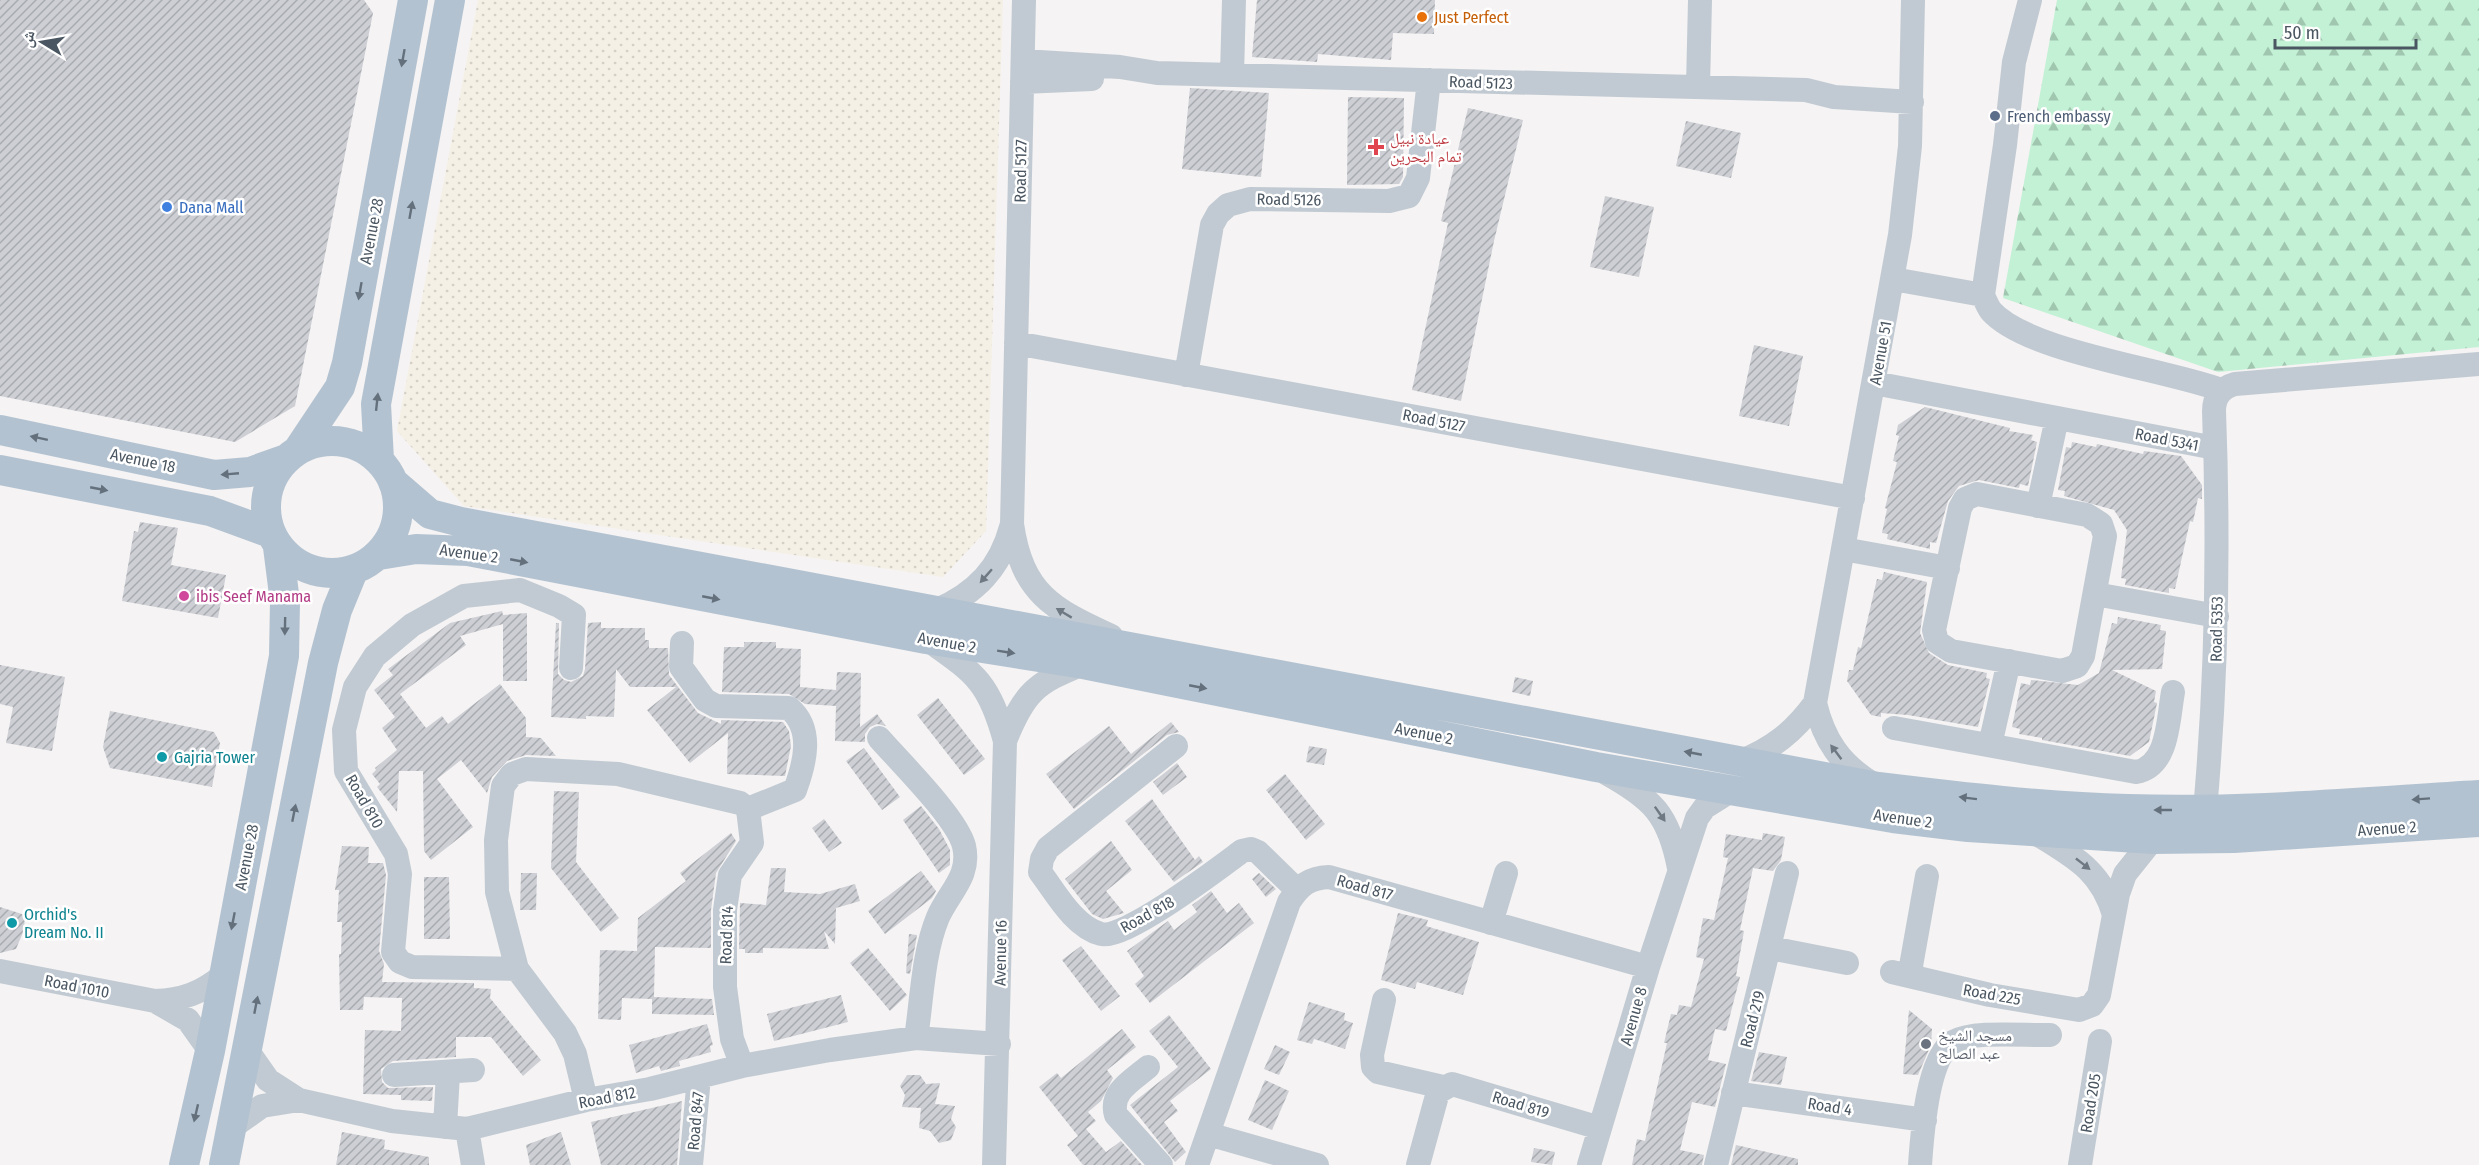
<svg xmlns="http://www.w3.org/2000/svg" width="2479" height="1165" viewBox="0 0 2479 1165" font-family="'Fira Sans Condensed','Noto Naskh Arabic',sans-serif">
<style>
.forest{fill:url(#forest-firs)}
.sand{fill:url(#sand-dots)}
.building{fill:url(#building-hatch)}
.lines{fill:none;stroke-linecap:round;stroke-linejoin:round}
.minor{stroke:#c1cad2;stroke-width:24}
.major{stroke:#b3c2d1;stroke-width:30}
.oneway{fill:#64717d}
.oneway2{fill:#6e7983}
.food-dot{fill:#e8710a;stroke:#fff;stroke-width:2}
.service-dot{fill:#5c6f8a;stroke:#fff;stroke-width:2}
.health-dot{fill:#e0444e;stroke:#fff;stroke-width:2}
.shop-dot{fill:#3f7fe0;stroke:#fff;stroke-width:2}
.hotel-dot{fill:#d1479c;stroke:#fff;stroke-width:2}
.culture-dot{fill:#0f9aa8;stroke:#fff;stroke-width:2}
.worship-dot{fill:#6b7280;stroke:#fff;stroke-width:2}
.labels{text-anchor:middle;stroke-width:5;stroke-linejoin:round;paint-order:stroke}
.food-label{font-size:16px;fill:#c56008;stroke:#fff;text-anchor:start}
.street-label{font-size:16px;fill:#4a5661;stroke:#fff}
.service-label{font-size:16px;fill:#4e5e75;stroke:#fff;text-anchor:start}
.health-label{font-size:16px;fill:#be3a42;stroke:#fff;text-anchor:start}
.shop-label{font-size:16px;fill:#366cbe;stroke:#fff;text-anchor:start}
.hotel-label{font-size:16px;fill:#b23c85;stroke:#fff;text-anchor:start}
.culture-label{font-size:16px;fill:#0d838f;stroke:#fff;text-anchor:start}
.worship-label{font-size:16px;fill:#5b616d;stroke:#fff;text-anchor:start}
</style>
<defs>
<pattern id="forest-firs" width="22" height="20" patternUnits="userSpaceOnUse" patternTransform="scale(1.5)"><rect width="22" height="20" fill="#c3f1d5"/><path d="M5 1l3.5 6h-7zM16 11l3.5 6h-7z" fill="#a0c6b0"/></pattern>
<pattern id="sand-dots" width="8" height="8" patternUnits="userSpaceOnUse" patternTransform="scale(1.5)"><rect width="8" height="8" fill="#f5f0e5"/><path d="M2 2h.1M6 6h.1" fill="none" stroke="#d4d0c7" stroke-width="1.8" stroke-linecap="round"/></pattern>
<pattern id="building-hatch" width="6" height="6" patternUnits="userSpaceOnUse" patternTransform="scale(1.5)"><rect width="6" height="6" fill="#cdcfd5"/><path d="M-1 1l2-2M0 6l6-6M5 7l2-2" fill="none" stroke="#a8abb0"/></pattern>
</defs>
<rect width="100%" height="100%" fill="#f5f3f3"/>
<path class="forest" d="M2057 0H2479V347L2218 372 2003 298Z"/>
<path class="sand" d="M478 0H1003L986 531 943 577 464 506 397 431Z"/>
<path class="building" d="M0 0H364L373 13 295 406 235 442 0 396Z
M1257 0H1435L1434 34 1393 33 1391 60 1318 54 1317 62 1252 57Z
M1190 88 1269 93 1261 177 1182 169Z
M1348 97 1404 98 1403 177 1399 184 1347 185Z
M1468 108 1523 120 1494 241 1461 401 1412 390 1448 223 1441 221Z
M1686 121 1741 133 1731 178 1676 166Z
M1605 196 1654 207 1639 277 1590 267Z
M1754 345 1803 356 1789 426 1739 416Z
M1925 407 2010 428 2009 431 2033 435 2031 440 2037 442 2028 486 2020 484 2019 488 1979 480 1959 486 1948 501 1936 543 1930 542V549L1887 539 1888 534 1882 533 1887 509 1885 508 1897 462 1893 461 1899 436 1896 435 1898 425Z
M2072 442 2096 447 2097 444 2143 454 2144 451 2181 456 2202 485V499L2198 498 2193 522 2190 521 2175 589 2169 588V593L2125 585 2126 579 2121 578 2127 530 2114 510 2064 496 2065 491 2058 490 2066 447 2071 448Z
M140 522 178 528 171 565 226 575 218 618 122 601 134 531 138 532Z
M1884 572 1927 582 1920 633 1929 653 1948 665 1987 673 1986 678 1990 679 1978 727 1908 715 1881 713V717L1871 715 1847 681 1849 670H1853L1858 647 1861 648 1877 579 1882 580Z
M502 611 503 615 527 613V681H503V624L460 636 466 645 400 694 426 728 442 716 448 724 500 684 526 718V737L541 738 556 756 526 755 507 761 492 777 487 793 461 760 437 779 473 827 431 860 424 851 423 771H399L397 812 377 787 380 784 372 774 376 770 375 768 397 750 382 728 395 717 374 690 393 675 388 669 450 623Z
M2118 617 2161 625 2160 630 2166 631 2162 669 2112 670 2156 691 2154 702 2157 703 2149 742 2130 756 2042 740V738L2019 734 2020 729 2012 727 2021 683 2030 685 2031 680 2078 685 2099 673 2112 623 2117 624Z
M601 622V628H645V640H649V648H668L669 675 698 713 721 724V720L783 722 789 731 791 746 785 776 727 774 728 733 690 763 647 710 676 687H630L616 669 614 717 586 716V719L551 717 556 623H559L558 674 564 680 571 682 583 676 585 669 588 623Z
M744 642H776V648L801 649 800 687 836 690 837 672 861 673 860 727 877 714 886 726 877 724 870 727 865 734V742L835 741 836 706 805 704 789 694 722 692 724 647H744Z
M0 665 65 677 52 751 6 743 13 707 0 704Z
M1515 677 1533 681 1530 696 1512 692Z
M938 698 985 759 964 775 917 715Z
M110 711 214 732 220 743 212 787 110 768 103 747Z
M1171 722 1179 732 1167 735 1074 809 1046 774 1109 726 1131 754Z
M1309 746 1327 749 1324 765 1306 762Z
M864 748 900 797 882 810 846 761Z
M1177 763 1187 777 1163 795 1153 782Z
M1285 774 1325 824 1306 840 1266 790Z
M554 791 579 792 576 862 619 918 601 932 551 868Z
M1152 799 1195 860 1199 856 1203 862 1174 882 1125 821Z
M921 806 939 829 950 850V865L939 873 903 820Z
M824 819 842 843 829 852 812 828Z
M731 833 736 841 716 873 711 910V948L655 947 654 997 712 999 714 1015 652 1014V999L622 998 621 1020 598 1019 600 950 637 951 638 918 686 881 680 873Z
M1763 833 1785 837 1781 860 1773 871 1753 868 1740 930 1744 931 1736 976 1740 977 1726 1031 1715 1029 1708 1060 1726 1064 1715 1107 1692 1102 1680 1150 1704 1155 1702 1165H1632L1637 1139 1645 1141 1667 1043H1664L1671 1014 1677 1015 1679 1005 1691 1007 1704 959 1696 957 1703 918 1714 920 1728 858 1723 857 1726 834 1762 840Z
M1111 841 1132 870 1106 891 1124 913 1103 919 1092 914 1065 879Z
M342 846 369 847 368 863H383L386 875 379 951 384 964 382 982 474 983V988L491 989 490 998 541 1060 523 1076 491 1037H456V1057L393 1061 381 1069 382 1082 388 1088 433 1087 432 1101 401 1100V1095L363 1094 365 1030 401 1031 402 998 364 997 363 1010H340L339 954H341L342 922H337L339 890H335Z
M771 868H786L784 892 820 894 855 884 860 901 836 908 835 944 824 931 829 949 763 948V953H745V949H739L740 903 766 905Z
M921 871 936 891 932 898 885 934 868 911Z
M521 873H537L536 910H520Z
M1259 873 1276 889 1266 897 1252 879Z
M424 877H449L450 939H424Z
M1211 891 1227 913 1239 903 1254 923 1150 1003 1135 984 1144 976 1127 951 1168 921 1174 930 1197 912 1192 905Z
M0 907 25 915 24 930 16 949 0 953Z
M1398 913 1428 920 1426 926 1479 942 1463 995 1417 982 1415 989 1381 980Z
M909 934 917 935 910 974 906 973Z
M1081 946 1120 996 1101 1011 1062 960Z
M868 948 907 995 890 1011 850 963Z
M841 995 848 1022 774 1041 767 1014Z
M1309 1002 1345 1013 1344 1020 1353 1023 1345 1049 1314 1039 1312 1044 1297 1040Z
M1909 1010 1932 1029 1931 1045 1918 1075 1903 1074Z
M1169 1015 1211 1069 1170 1101 1178 1111 1164 1122 1186 1152 1175 1162 1130 1105 1178 1067 1149 1031Z
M707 1024 713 1045 710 1046 711 1052 679 1061 680 1066 661 1071 659 1066 636 1073 629 1045Z
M1122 1029 1136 1047 1107 1070 1113 1078 1101 1101 1088 1112 1096 1121 1086 1129 1106 1152 1121 1141 1142 1165H1083L1067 1145 1078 1136 1039 1087 1057 1073 1061 1078Z
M1275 1045 1290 1052 1279 1075 1264 1069Z
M1759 1052 1787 1057 1781 1085 1751 1081Z
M907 1075H920L926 1084 940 1083 935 1104 955 1106 951 1119 956 1127 951 1140 939 1143 930 1131 919 1128 921 1108 902 1107 905 1095 900 1086Z
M1265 1080 1289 1091 1272 1130 1248 1120Z
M682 1101 677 1165H601L591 1122Z
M342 1132 385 1140 384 1149 429 1157V1165H336Z
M561 1132 571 1165H530L526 1145Z
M1736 1145 1798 1159V1165H1731Z
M1534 1148 1555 1152 1552 1165 1531 1162Z"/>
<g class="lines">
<path class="minor" d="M1024 0 1012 524C1022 593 1052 609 1111 636
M2030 0 2014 62 2005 145 1983 295C1985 300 1988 307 1991 311 2027 352 2165 369 2221 390
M1023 61 1120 67 1157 73 1806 90 1834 97 1912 102
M1232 75 1234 0
M1022 82 1092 79
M1698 87 1700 0
M1893 279 1983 295
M1016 343 1853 498
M1186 375 1212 225 1218 214 1228 205 1250 199 1389 201 1409 196 1418 178 1429 80
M1874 383 2215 448
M1977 494 2087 515 2101 524 2105 536 2083 656 2077 666 2062 671 1951 651 1937 642 1934 630 1960 508 1965 499Z
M2038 506 2057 418
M1843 549 1948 568
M2095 594 2217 616
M937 610C976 593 1000 568 1011 527
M928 640C976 674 989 682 1005 741L994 1165
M682 643 681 667 705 700 716 706 789 708C814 729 805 763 795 790L748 809
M1815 703C1824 740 1840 764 1873 784
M1894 728 2136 772C2169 766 2168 719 2173 692
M879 738C900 762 957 818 964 846 971 876 949 892 938 917 923 953 922 999 916 1038
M1005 741C1024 693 1035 683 1083 664
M1990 745 2009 661
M1176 746 1048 848 1042 859 1040 872C1056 893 1074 927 1101 934 1125 940 1219 868 1242 851L1251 849 1258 852 1297 890
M1739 762C1772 749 1794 732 1815 703L1900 235 1910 146 1913 0
M1606 773C1653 799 1669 815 1679 868
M2205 810C2217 677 2219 545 2214 411 2214 397 2221 388 2235 384L2479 364
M2034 832C2072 856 2101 869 2114 915
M1491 923 1506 873
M1770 948 1847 963
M517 969 412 967 400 962 393 952 400 874 396 854 346 771 344 730 355 687 375 656 412 625 464 596 520 590 559 606 574 615 571 668
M0 971 155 1001 188 1020 210 1051
M1892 972 1990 995 2079 1010 2092 1005 2099 995 2118 894 2125 874 2153 839
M1913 976 1911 966 1927 876
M1384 1000 1372 1055 1373 1067 1378 1072 1443 1087
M155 1001C182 1000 202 993 223 975
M247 1050 268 1080 299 1100 392 1121 467 1129 586 1100 650 1089 742 1066 830 1050 916 1038 999 1044
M742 1066 732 1039 725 987V910L730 875 752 843 748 809
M1148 1067C1133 1080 1109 1092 1116 1115L1161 1165
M394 1075 473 1070
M1733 1093 1925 1120
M586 1100 575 1054 565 1033 517 969 497 892 496 840 503 786 512 774 526 769 618 774 740 803 748 809
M445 1127 448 1073
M231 1128 262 1106 299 1100
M467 1129 473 1165
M1208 1134 1317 1165
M691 1165 699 1077
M1197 1165 1289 902C1300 885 1309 878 1329 877L1648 967
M1418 1165 1438 1092 1452 1084 1600 1128
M1589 1165 1648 967 1697 818 1705 807 1732 790
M1716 1165 1787 873
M1920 1165C1922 1136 1927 1058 1953 1042 1974 1030 2026 1036 2050 1035
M2080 1165 2100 1041"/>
<path class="major" d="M0 430 214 475 250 472 286 459
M266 507a66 66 0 1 1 132 0a66 66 0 1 1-132 0Z
M298 450 340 387 347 363 413 0
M379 460 376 404 450 0
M0 470 210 511 270 533
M393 482 430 514 461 522 1878 787C1961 797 2044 807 2128 809 2245 813 2362 802 2479 795
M379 555 416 549 468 551 926 639 1083 664 1596 767 1893 818 1968 827 2153 839 2234 838 2479 822
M184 1165 210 1051 284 656 285 602 278 547
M224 1165 323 663 337 610 353 571"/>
</g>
<defs><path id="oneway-solid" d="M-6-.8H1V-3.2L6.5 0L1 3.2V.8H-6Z" transform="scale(1.5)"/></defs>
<g class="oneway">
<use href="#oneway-solid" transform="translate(403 58) rotate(100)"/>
<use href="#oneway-solid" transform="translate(411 210) rotate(-80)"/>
<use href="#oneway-solid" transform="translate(360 291) rotate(100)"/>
<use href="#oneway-solid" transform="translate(377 402) rotate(-84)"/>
<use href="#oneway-solid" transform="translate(39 438) rotate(-168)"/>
<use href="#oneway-solid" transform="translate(230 474) rotate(175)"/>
<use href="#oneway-solid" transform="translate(99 489) rotate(11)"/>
<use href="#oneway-solid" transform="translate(519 561) rotate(11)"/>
<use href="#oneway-solid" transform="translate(711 598) rotate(11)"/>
<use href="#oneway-solid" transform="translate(285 626) rotate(91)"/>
<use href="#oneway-solid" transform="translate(1006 652) rotate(9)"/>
<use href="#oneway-solid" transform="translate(1198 687) rotate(11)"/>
<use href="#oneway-solid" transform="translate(1693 753) rotate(-169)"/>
<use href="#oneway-solid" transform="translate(1968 798) rotate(-173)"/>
<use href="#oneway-solid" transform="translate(2421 799) rotate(176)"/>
<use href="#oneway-solid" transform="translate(2163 810) rotate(-180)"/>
<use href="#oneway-solid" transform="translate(294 813) rotate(-79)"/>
<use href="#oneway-solid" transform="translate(233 921) rotate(101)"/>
<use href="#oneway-solid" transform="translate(256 1005) rotate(-79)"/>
<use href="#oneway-solid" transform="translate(196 1113) rotate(103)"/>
</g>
<g class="oneway2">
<use href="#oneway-solid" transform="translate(986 576) rotate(131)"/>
<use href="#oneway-solid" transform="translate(1064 613) rotate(-149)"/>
<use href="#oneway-solid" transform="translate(1836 752) rotate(-127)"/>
<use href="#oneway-solid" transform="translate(1660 814) rotate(55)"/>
<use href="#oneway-solid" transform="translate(2083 864) rotate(38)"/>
</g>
<circle class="food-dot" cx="1422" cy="17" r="6"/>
<circle class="service-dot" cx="1995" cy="116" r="6"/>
<path class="health-dot" d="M1373 138h6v6h6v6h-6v6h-6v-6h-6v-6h6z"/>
<circle class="shop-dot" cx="167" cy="207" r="6"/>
<circle class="hotel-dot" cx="184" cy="596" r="6"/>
<g class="culture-dot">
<circle cx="162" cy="757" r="6"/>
<circle cx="12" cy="923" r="6"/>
</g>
<circle class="worship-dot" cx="1926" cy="1044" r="6"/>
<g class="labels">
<g class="food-label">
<text x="1434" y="23">Just Perfect</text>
</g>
<g class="street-label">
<text transform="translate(1481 82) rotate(2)" y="6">Road 5123</text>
<text transform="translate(1020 171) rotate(-89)" y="6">Road 5127</text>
<text transform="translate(1289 199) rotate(1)" y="6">Road 5126</text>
<text transform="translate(371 231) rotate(-79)" y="6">Avenue 28</text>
<text transform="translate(1880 353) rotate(-80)" y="6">Avenue 51</text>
<text transform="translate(1434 420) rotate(11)" y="6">Road 5127</text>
<text transform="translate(2167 439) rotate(11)" y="6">Road 5341</text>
<text transform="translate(143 460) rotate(12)" y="6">Avenue 18</text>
<text transform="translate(469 553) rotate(8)" y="6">Avenue 2</text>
<text transform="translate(2216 629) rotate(-89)" y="6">Road 5353</text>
<text transform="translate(947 642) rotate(10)" y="6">Avenue 2</text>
<text transform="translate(1424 733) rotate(11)" y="6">Avenue 2</text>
<text transform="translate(365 801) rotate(60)" y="6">Road 810</text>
<text transform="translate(1903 818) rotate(8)" y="6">Avenue 2</text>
<text transform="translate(2387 828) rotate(-4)" y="6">Avenue 2</text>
<text transform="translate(246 857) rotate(-79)" y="6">Avenue 28</text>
<text transform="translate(1365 887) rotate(16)" y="6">Road 817</text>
<text transform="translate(1147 914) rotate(-29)" y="6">Road 818</text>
<text transform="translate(726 935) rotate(-88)" y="6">Road 814</text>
<text transform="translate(1000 953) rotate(-89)" y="6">Avenue 16</text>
<text transform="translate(77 986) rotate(11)" y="6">Road 1010</text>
<text transform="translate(1992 994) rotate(10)" y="6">Road 225</text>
<text transform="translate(1633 1016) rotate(-74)" y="6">Avenue 8</text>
<text transform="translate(1752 1019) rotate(-76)" y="6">Road 219</text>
<text transform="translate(607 1097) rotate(-11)" y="6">Road 812</text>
<text transform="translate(2090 1103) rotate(-81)" y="6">Road 205</text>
<text transform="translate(1521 1104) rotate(17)" y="6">Road 819</text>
<text transform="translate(1830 1106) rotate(9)" y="6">Road 4</text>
<text transform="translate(695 1121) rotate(-85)" y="6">Road 847</text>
</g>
<g class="service-label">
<text x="2007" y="122">French embassy</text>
</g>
<g class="health-label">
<text x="1390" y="144">عيادة نبيل<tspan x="1390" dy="18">تمام البحرين</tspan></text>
</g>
<g class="shop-label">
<text x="179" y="213">Dana Mall</text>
</g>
<g class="hotel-label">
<text x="196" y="602">ibis Seef Manama</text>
</g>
<g class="culture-label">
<text x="174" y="763">Gajria Tower</text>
<text x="24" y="920">Orchid's<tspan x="24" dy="18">Dream No. II</tspan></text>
</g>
<g class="worship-label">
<text x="1938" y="1041">مسجد الشيخ<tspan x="1938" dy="18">عبد الصالح</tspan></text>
</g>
</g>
<g transform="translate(42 42) rotate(281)" stroke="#ffffff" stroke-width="4.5" paint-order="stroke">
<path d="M0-4.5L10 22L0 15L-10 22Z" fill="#4a5661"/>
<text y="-9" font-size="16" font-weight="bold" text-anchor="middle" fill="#4a5661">ش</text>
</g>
<path d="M2275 39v9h141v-9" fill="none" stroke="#4a5661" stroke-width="3"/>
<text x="2284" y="39" font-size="18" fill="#4a5661" stroke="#ffffff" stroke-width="4.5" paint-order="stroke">50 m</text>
</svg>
